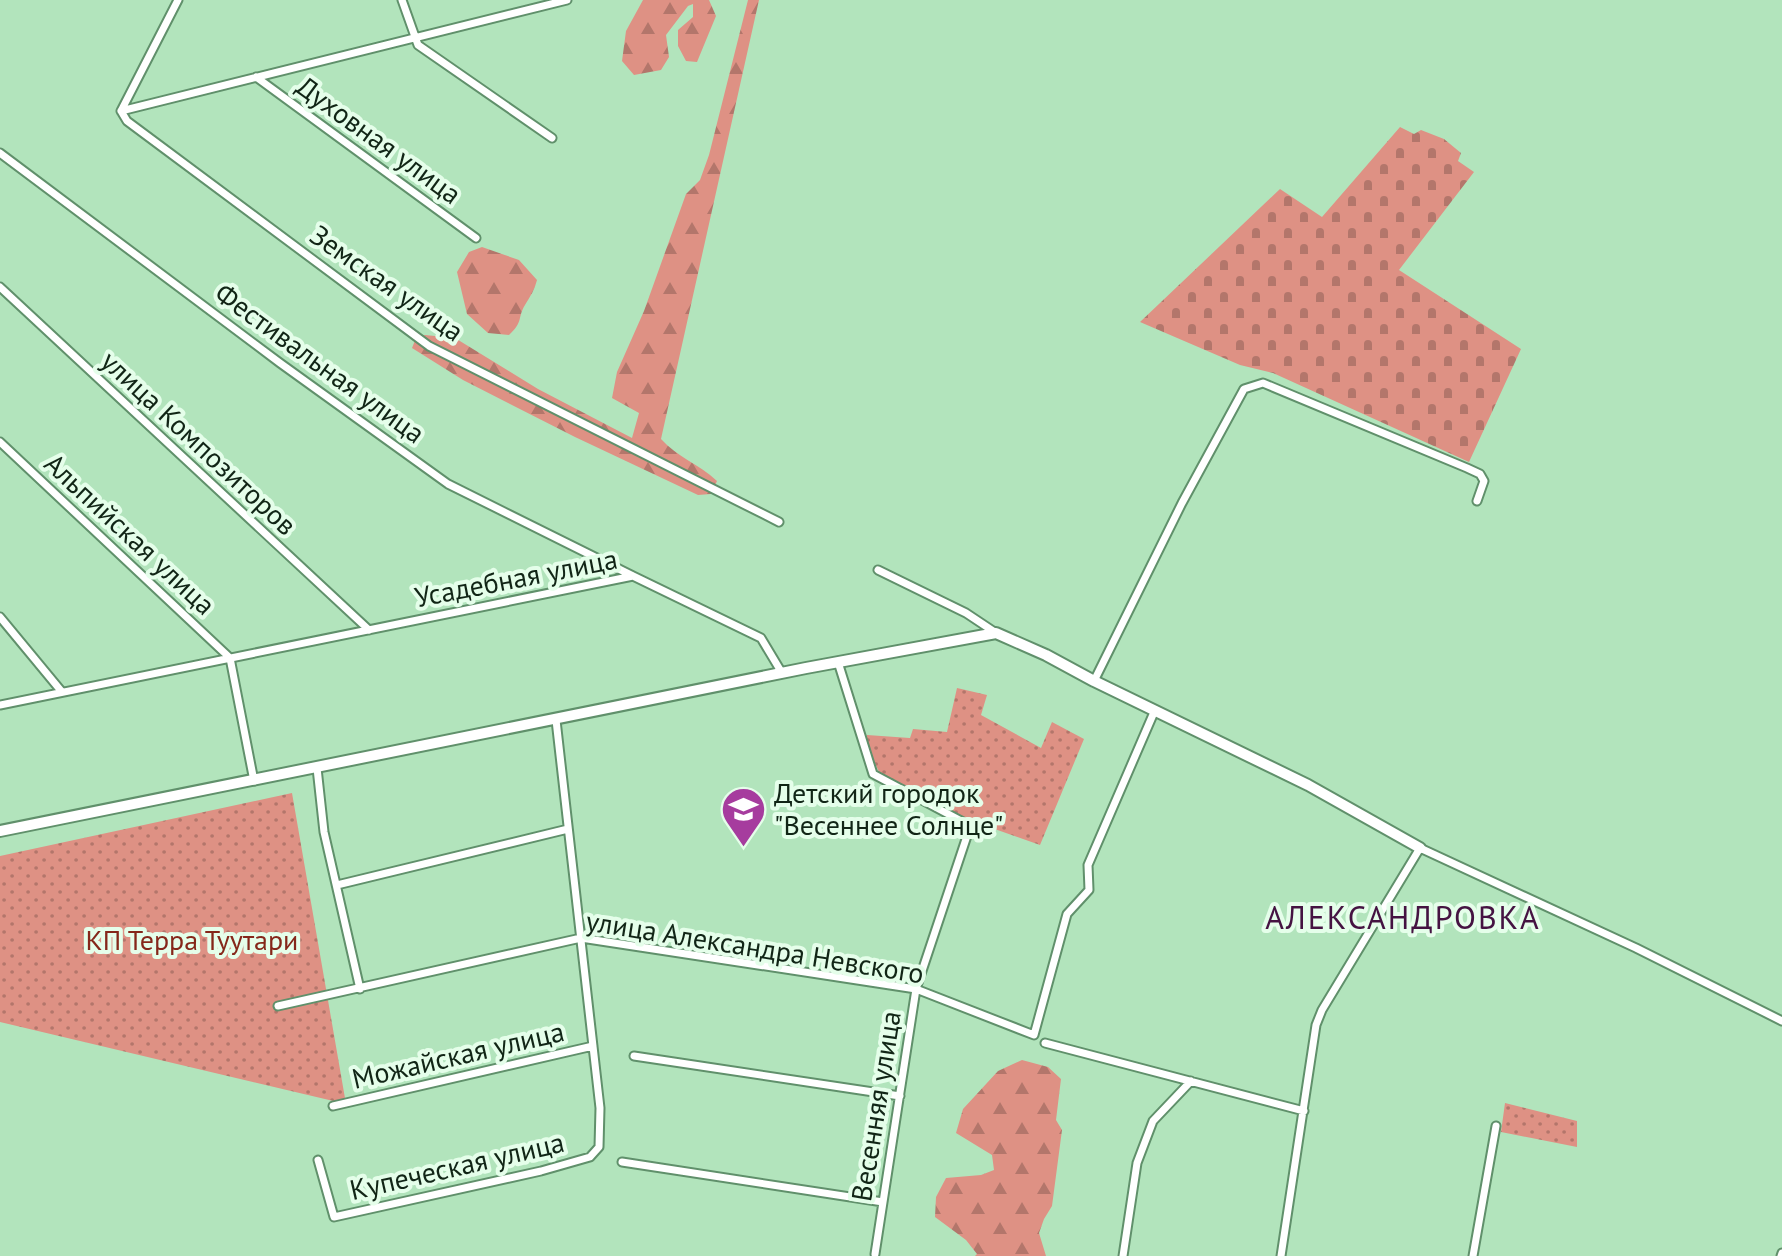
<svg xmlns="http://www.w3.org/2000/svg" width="1782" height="1256" viewBox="0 0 1782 1256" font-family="'PT Sans',sans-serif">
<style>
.forest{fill:url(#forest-firs)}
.cemetery{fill:url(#cemetery-stones)}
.garden{fill:url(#garden-dots)}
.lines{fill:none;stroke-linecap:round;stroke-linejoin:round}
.street-casing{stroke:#60906b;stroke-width:11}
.secondary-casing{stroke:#60906b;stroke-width:14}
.street{stroke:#fff;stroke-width:7}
.secondary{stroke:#fff;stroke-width:10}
.labels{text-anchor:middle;stroke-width:8;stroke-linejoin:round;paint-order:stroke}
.street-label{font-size:28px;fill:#112516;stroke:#e5feea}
.poi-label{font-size:28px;fill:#112516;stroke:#e5feea;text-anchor:start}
.park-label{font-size:28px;fill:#85271a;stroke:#e5feea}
.quarter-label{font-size:32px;letter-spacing:2px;fill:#451342;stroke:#e5feea}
</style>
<defs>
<pattern id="forest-firs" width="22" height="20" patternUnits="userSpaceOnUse" patternTransform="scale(2)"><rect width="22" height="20" fill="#de9184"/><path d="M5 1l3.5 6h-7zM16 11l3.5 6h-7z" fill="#b3766b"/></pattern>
<pattern id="cemetery-stones" width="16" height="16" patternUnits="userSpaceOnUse" patternTransform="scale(2)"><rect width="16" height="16" fill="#de9184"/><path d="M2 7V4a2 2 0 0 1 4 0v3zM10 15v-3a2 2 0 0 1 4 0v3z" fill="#b3766b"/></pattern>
<pattern id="garden-dots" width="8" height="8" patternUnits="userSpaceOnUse" patternTransform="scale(2)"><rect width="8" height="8" fill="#de9184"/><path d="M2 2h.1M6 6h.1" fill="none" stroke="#b3766b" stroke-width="1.8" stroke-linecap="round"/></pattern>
</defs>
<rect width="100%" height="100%" fill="#b2e4bc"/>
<path class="forest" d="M643 0H709L716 16 697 62 686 61 678 46V30L693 17V4L688 6 666 35 669 57 661 70 634 75 622 61 626 31Z
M748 0H759L661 439C677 457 699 464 717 481L711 494 698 495 575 437 463 380 412 348 416 338 425 335 455 338 538 389 632 438 639 413 612 398 617 372 644 311 686 194 700 180 709 155Z
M482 247 519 260 537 280C534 291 531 295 525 305 517 318 524 321 509 335L488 333 467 314 457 272 469 252Z
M1022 1060 1048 1067 1061 1079 1056 1120 1062 1130 1052 1206 1044 1219 1039 1233 1046 1256H975L977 1254 966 1240 935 1217 936 1197 946 1178 981 1175 994 1170 992 1155 956 1133 963 1109 998 1071Z"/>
<path class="cemetery" d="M1400 127 1414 134 1421 130 1444 139 1461 153 1458 161 1474 172 1399 270 1521 349 1469 462 1273 373 1240 365 1140 322 1280 189 1322 217Z"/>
<path class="garden" d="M957 688 987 695 981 715 1041 748 1052 722 1084 739 1040 845 972 821 880 774 867 746V735L910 738 913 729 947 732Z
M292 793 346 1104 0 1022V856Z
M1505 1103 1577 1121V1147L1501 1132Z"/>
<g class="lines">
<defs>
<path id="street" d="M402 0 418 45 552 138
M256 77 476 238
M121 111 127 121 429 346 779 522
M121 111 567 0
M121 111 178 0
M0 153 280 363 448 484 633 576
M0 287 369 630
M0 442 230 658
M878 570 966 613 996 633
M0 617 62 692
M230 658 254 781
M838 662 873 774 967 824 969 830 916 989 875 1254
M1094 681 1182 503 1244 389 1263 383 1467 468 1480 474 1484 481 1477 501
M0 705 633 576 761 638 782 673
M317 768 324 832 360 989
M337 885 568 829
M278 1006 581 938 916 989 1034 1035 1067 914 1089 890 1088 865 1155 710
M1045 1043 1304 1111
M634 1056 900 1096
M333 1106 593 1046
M318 1160 334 1217 541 1171 590 1157 599 1147 600 1108 556 720
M622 1162 883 1202
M1123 1256 1137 1163 1153 1121 1191 1081
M1281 1256 1316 1025 1322 1010 1420 848 1636 948 1782 1021
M1473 1256 1496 1126
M1781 1256 1782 1253"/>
<path id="secondary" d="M0 831 806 668 996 633 1046 655 1094 681 1308 785 1420 848"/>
</defs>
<use href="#street" class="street-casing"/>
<use href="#secondary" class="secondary-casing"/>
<use href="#street" class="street"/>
<use href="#secondary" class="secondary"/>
</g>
<defs>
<symbol id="school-pin" viewBox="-11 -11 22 30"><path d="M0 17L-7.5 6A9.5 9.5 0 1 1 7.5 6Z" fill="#a63c9e" stroke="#e5feea"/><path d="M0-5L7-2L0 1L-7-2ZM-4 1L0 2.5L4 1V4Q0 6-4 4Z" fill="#fff"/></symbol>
</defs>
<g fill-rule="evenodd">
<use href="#school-pin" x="718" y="784" width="51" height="69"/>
</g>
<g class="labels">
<g class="street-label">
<text transform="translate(379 140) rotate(36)" y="10">Духовная улица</text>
<text transform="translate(387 283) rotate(35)" y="10">Земская улица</text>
<text transform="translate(320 363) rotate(36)" y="10">Фестивальная улица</text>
<text transform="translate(199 443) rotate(43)" y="10">улица Композиторов</text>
<text transform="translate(130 534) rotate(43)" y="10">Альпийская улица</text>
<text transform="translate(516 578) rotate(-11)" y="10">Усадебная улица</text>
<text transform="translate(755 947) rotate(9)" y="10">улица Александра Невского</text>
<text transform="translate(458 1055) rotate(-13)" y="10">Можайская улица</text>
<text transform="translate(876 1106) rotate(-81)" y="10">Весенняя улица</text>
<text transform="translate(457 1166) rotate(-13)" y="10">Купеческая улица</text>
</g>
<g class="poi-label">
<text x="774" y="803">Детский городок<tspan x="774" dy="32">"Весеннее Солнце"</tspan></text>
</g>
<g class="park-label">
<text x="192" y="950">КП Терра Туутари</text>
</g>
<g class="quarter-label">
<text x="1403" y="929">АЛЕКСАНДРОВКА</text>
</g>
</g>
</svg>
